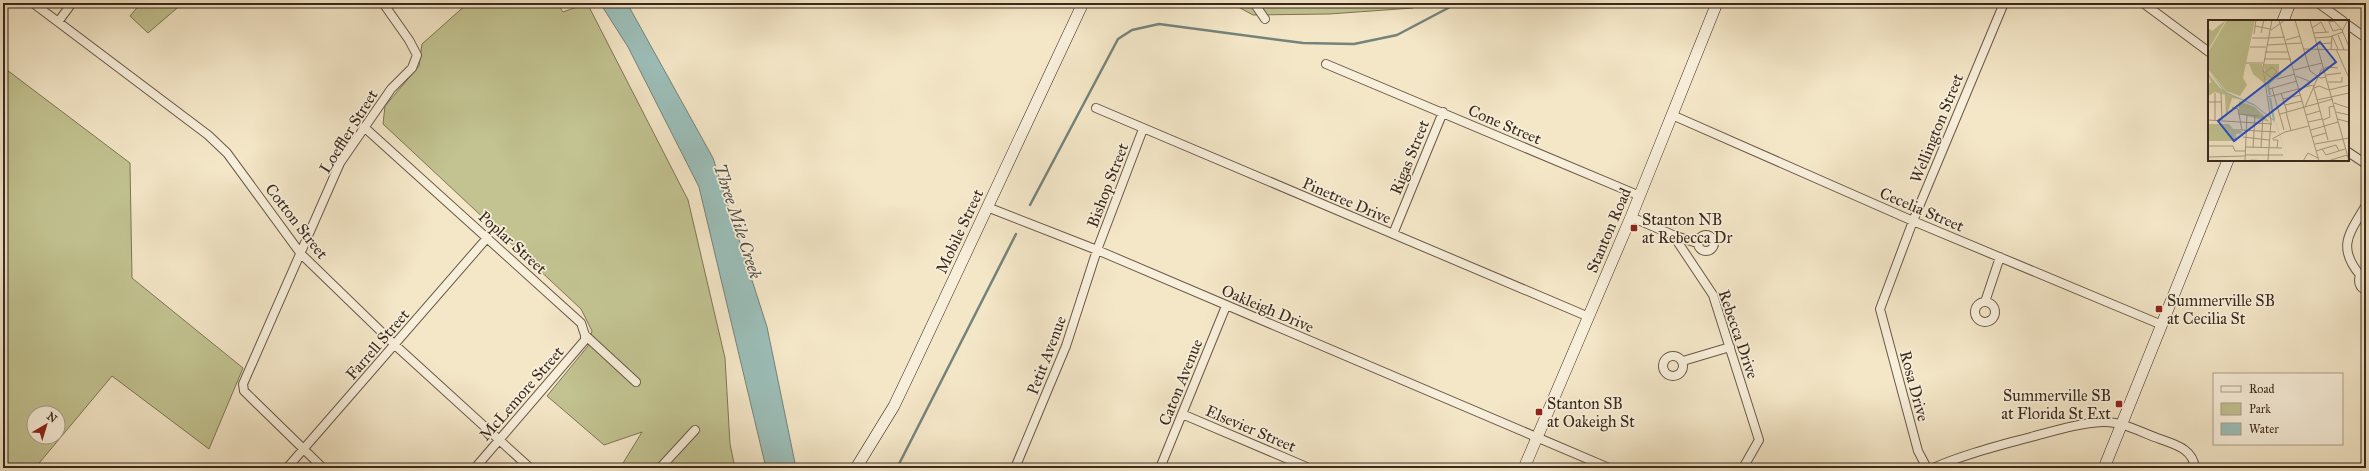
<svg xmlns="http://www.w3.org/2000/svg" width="2369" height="471" viewBox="0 0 2369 471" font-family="'IM FELL Great Primer',serif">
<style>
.green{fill:#c2c391;stroke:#7e7656;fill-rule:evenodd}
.water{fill:#9cbfba;stroke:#74837b}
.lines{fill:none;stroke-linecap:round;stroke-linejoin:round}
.stream{stroke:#74837b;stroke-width:2.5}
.street-casing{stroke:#685847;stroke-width:10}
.secondary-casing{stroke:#39291c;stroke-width:12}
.street{stroke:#f8efdb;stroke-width:8}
.secondary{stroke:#f8efdb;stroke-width:11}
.poi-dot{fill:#8f2418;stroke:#f8efdb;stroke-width:1.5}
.labels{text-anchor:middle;stroke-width:3.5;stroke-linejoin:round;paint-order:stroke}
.street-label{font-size:16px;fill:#39291c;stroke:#f8efdb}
.poi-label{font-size:16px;fill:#39291c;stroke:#f8efdb;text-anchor:start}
.water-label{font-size:17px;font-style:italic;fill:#524e44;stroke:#f8efdb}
.inset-river{fill:none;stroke:#9cbfba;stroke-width:2}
.inset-road{fill:none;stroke:#a99b83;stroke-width:1}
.view{fill:#1d4ed8;fill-opacity:0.15;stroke:#1d4ed8;stroke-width:2}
.inset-edge{fill:none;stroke:#39291c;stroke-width:2}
</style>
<rect width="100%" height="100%" fill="#f4e7c8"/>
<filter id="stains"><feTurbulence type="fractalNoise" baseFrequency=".005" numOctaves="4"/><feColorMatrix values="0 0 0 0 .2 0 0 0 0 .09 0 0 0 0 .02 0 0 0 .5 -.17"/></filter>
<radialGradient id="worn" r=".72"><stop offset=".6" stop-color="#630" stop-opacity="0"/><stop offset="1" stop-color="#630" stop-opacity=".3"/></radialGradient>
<path class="green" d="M141 3H183L148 33 130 16Z
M468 3H557L563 12 587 3 688 200 725 358 730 444 735 468H620L642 432 604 445 547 396 588 346 592 331 581 309 383 124 385 106 419 66 422 44Z
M1231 3H1418L1413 8 1329 14 1253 15Z
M3 67 130 163 132 278 243 368 209 449 112 376 35 468H3ZM34 413H58V437H34Z"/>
<path class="water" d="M600 3H627L713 158 767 327 796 468H766L699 187 628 47Z"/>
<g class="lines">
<path class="stream" d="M1030 205 1118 39 1132 30 1159 24 1303 43 1354 44 1397 35 1450 7
M897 468 1016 234"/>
<defs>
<path id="street" d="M33 3 208 135 227 153 301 254 395 345 530 468
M1254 3 1265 19
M2143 3 2209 52
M2318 3 2343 21
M58 22 72 3
M2348 25 2366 38
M1326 64 1640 196
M1096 108 1589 317
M1672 115 1913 221 2162 325
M364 127 581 323 585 335 636 382
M2348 152 2366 164
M987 207 1097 250 1609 468
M1631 217 1673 235 1713 295 1759 440 1743 468
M1393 234 1443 112
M1698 243a8 8 0 1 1 16 0a8 8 0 1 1-16 0Z
M1673 235 1697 243
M2366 271 2360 275C2358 281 2359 288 2366 290
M2360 275C2336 246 2350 233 2366 205
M1975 312a10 10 0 1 1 20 0a10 10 0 1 1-20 0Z
M1985 302 2000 257
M1663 366a10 10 0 1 1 20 0a10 10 0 1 1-20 0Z
M1683 361 1730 347
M1182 414 1309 468
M287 468 487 238
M323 468 244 391 243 384 340 163 391 89 412 68 417 55 409 40 383 3
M475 468 585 340V335
M660 468 695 430
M1015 468 1066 346 1097 250 1143 129
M1160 468 1226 306
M1927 468 1918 451 1880 309 1913 221 2004 3
M1933 468C1965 454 1998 446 2031 437 2054 431 2079 423 2103 422 2122 421 2142 433 2160 439 2176 445 2193 449 2195 468"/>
<path id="secondary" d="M2283 21 2290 3
M856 468 894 406 914 364 1083 3
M1524 468 1631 217 1717 3
M2104 468 2228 160"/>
</defs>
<use href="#street" class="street-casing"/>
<use href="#secondary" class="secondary-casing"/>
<use href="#street" class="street"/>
<use href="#secondary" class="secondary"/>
</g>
<g class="poi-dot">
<rect x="1630" y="224" width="8" height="8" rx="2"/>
<rect x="2155" y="305" width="8" height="8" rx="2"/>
<rect x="2115" y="400" width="8" height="8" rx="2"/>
<rect x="1535" y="408" width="8" height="8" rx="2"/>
</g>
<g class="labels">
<g class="street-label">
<text transform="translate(1505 124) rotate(23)" y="6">Cone Street</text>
<text transform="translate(1936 128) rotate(-68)" y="6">Wellington Street</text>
<text transform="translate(348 131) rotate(-58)" y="6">Loeffler Street</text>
<text transform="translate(1409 157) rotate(-68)" y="6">Rigas Street</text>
<text transform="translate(1107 185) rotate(-69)" y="6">Bishop Street</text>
<text transform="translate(1347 200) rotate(23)" y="6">Pinetree Drive</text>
<text transform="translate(1922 209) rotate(23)" y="6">Cecelia Street</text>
<text transform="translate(297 221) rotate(52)" y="6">Cotton Street</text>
<text transform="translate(1608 230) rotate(-67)" y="6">Stanton Road</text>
<text transform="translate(959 231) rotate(-65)" y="6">Mobile Street</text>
<text transform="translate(513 242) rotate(42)" y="6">Poplar Street</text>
<text transform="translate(1268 308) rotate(23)" y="6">Oakleigh Drive</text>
<text transform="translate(1739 334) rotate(71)" y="6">Rebecca Drive</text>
<text transform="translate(377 344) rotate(-49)" y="6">Farrell Street</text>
<text transform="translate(1046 355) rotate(-69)" y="6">Petit Avenue</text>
<text transform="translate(1180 382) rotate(-68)" y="6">Caton Avenue</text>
<text transform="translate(1915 386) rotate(75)" y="6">Rosa Drive</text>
<text transform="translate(521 393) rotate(-49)" y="6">McLemore Street</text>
<text transform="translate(1251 428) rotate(23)" y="6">Elsevier Street</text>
</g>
<g class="poi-label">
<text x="1642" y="225">Stanton NB<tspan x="1642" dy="18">at Rebecca Dr</tspan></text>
<text x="2167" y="306">Summerville SB<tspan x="2167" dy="18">at Cecilia St</tspan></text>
<text x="2111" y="401" text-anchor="end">Summerville SB<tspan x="2111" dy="18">at Florida St Ext</tspan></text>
<text x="1547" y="409">Stanton SB<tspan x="1547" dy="18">at Oakeigh St</tspan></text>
</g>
<g class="water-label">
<text transform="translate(738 221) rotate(72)" y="6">Three Mile Creek</text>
</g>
</g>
<g transform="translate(2208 20)">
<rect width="141" height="141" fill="#f4e7c8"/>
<path d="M18 0 0 30V8L4 11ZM19 0H47L35 58 39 65 32 76 18 71 0 49V32ZM41 44H54L57 64 45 54ZM56 44H71V54L65 60 57 61ZM0 53 12 68 31 79 24 78 18 98 17 75 7 72 0 76V63H3ZM31 81 47 87 62 102 31 94ZM0 104H21L25 109H33L34 113 28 114V121H0Z" fill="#c2c391"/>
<path d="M0 50 18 72 46 84 67 101 80 141 68 103 47 86 17 73Z" fill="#9cbfba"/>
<path class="inset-river" d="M62 75 60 64 73 53M62 78 66 100"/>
<path class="inset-road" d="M71 0 111 141M87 0 102 51 112 58 118 57M102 0 141 141M120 0 125 11 133 9M121 2 126 1 134 10 141 27M47 6 62 9M104 8 113 2 118 12M63 10 77 0M134 11 140 0M53 13 56 0M105 13 121 12M46 14 48 0M130 15 136 30M124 16 130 29M44 18H60M60 18 77 17M107 18 121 17 135 12M78 20 92 16M109 24 123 23M59 25 94 23M42 27H58M95 29 141 30M123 29 124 16M128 29 141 58M57 32H81M56 39H83M38 43H55M86 50 114 43M55 51 65 59M58 52 64 47 69 52 63 58M118 55 133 53M88 56 101 61V66M69 59 87 54M120 62H134V57M64 68 76 110M106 68 111 66 121 70 141 65M61 69 89 61M7 73V100M13 73 14 100M73 73 79 92M0 76V100M60 77 105 65 120 120M75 79 93 75M109 80 141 73M0 82H13M126 83 141 88M77 85 94 81M24 87 30 89 34 110 68 112M97 87 113 50 119 47 130 48M78 92 83 111M128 92 141 95M30 94 51 96M72 94 125 79M98 95 112 91M129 99 141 102M0 100 64 104M115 100 122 97 121 87 126 86M140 101 141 113M100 102 114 99M103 110 130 102M35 117 61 120M104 117 118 113M64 119 77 112 101 106M65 120H70L69 128M107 124 141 118M0 126H25L27 131H37M37 127 74 128M45 128 47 96M53 128 55 96M114 129 118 135 137 129M108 131 128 125 131 131M37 135H75M0 137 37 136M43 140 59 141M37 141 39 95M60 141 63 101 55 48 64 0M95 141 100 133 110 138M120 141 139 135"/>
<path class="view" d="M112 22 128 42 26 121 10 101Z"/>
<rect width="141" height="141" class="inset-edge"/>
</g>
<rect width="2369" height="471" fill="none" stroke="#f4e7c8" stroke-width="16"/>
<rect x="4" y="4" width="2361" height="463" fill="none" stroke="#39291c" stroke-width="2"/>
<rect x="8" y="8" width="2353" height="455" fill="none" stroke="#39291c"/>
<rect x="2213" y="373" width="130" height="72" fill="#f8efdb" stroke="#aca08f"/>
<rect x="2221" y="386" width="20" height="6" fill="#f8efdb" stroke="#aca08f"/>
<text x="2249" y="393" font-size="12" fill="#39291c">Road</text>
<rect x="2221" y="403" width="20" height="12" fill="#c2c391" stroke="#aca08f"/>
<text x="2249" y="413" font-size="12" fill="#39291c">Park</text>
<rect x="2221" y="423" width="20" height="12" fill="#9cbfba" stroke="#aca08f"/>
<text x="2249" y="433" font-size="12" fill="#39291c">Water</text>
<g transform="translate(46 425) rotate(38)"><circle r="19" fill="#f8efdb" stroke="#aca08f"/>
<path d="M0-3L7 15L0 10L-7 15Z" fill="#8f2418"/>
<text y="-6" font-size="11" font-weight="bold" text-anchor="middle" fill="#39291c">N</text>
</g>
<rect width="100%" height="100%" filter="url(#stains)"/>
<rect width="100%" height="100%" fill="url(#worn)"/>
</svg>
